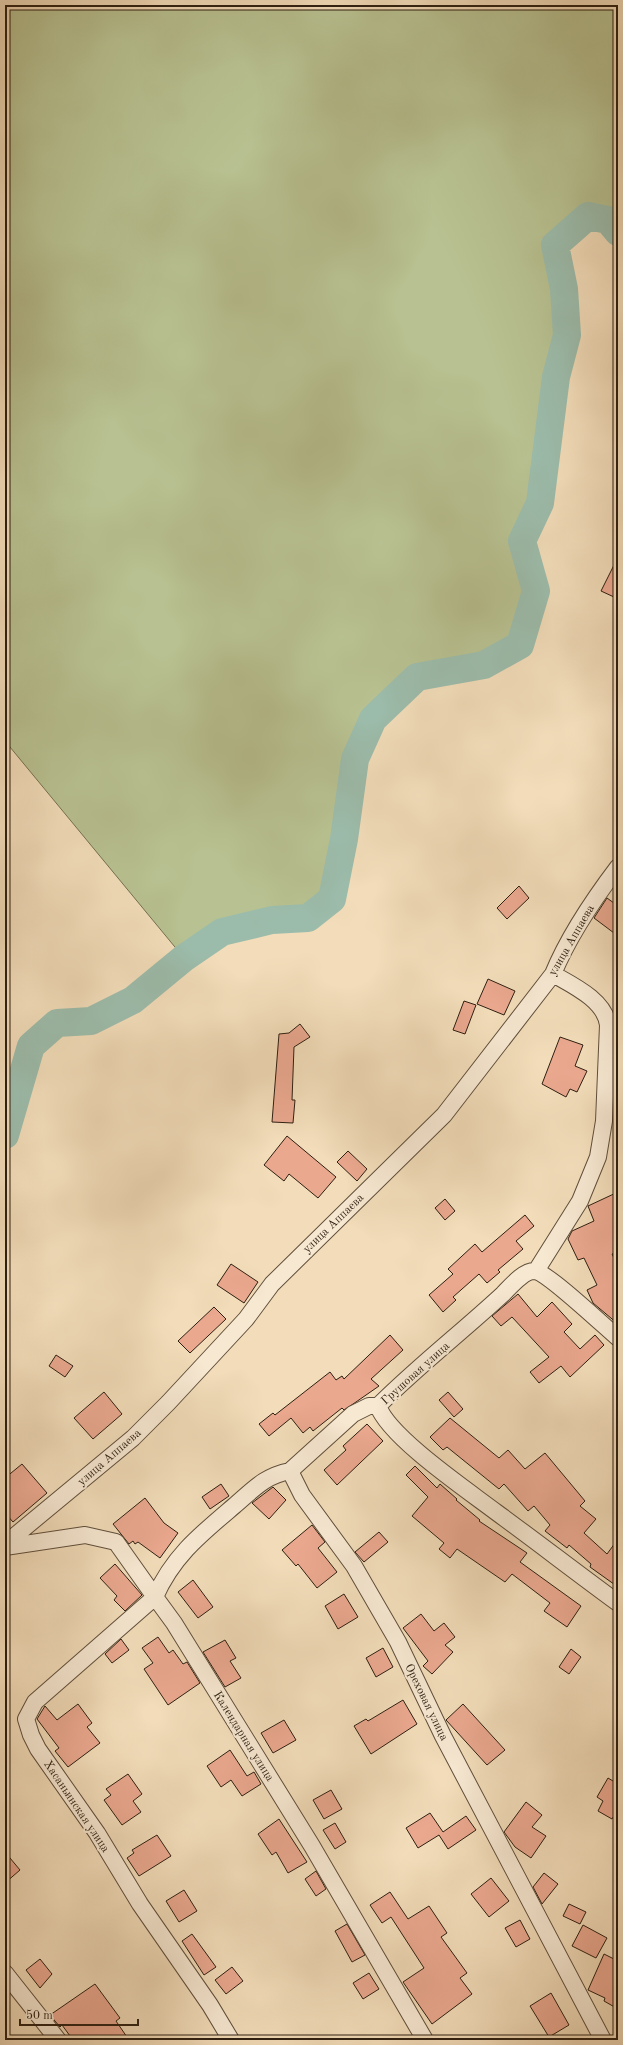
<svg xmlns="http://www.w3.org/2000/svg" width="623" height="2045" viewBox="0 0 623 2045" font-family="'Old Standard TT',serif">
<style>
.green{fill:#b8c191;stroke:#737051}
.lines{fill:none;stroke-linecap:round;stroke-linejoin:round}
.river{stroke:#9cbcab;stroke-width:28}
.building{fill:#eaa88f;stroke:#2e1f11}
.minor-casing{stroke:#5f4e3b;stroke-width:18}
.minor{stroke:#f7e8d2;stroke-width:16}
.labels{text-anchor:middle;stroke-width:4;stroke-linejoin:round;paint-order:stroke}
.street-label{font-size:12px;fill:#2e1f11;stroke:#f7e8d2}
</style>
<rect width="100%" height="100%" fill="#f2dcb9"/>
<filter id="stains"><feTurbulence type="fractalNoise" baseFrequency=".005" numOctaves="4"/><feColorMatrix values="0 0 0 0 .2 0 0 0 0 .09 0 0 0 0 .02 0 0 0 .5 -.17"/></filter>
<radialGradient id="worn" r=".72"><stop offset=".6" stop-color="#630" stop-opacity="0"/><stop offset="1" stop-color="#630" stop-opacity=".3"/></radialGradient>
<path class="green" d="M5 5H618V232L608 220 588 216 555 245 564 289 567 335 556 377 540 503 522 540 536 591 520 645 484 665 417 677 373 719 355 759 344 839 332 899 308 918 272 920 222 932 184 958 5 741Z"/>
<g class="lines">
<path class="river" d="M5 1135 31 1046 57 1023 91 1021 133 1000 184 958 222 932 272 920 308 918 332 899 344 839 355 759 373 719 417 677 484 665 520 645 536 591 522 541 540 503 556 377 567 335 564 289 555 245 588 216 608 220 618 232"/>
</g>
<path class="building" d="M618 557V589L614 597 601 591Z
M519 886 529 898 507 919 497 908Z
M607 898 618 906V936L594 918Z
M488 979 515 991 504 1015 477 1004Z
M464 1001 476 1005 465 1034 453 1030Z
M300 1024 310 1037 294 1047 292 1100H295L293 1123 272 1122 279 1034 289 1033Z
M560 1037 583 1045 575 1066 587 1071 577 1092 570 1089 566 1097 542 1084Z
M287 1136 336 1177 318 1198 289 1174 284 1181 264 1165Z
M348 1151 367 1169 357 1181 337 1162Z
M618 1192V1252L612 1254 618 1266V1324L593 1303 587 1290 597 1285 584 1258 578 1260 568 1239 572 1231 594 1221 588 1206Z
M445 1199 455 1211 445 1220 435 1208Z
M525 1215 534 1226 516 1241 523 1249 498 1270 500 1272 487 1283 479 1274 453 1297 456 1300 443 1312 429 1295 453 1274 448 1269 475 1244 482 1252Z
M231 1264 258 1282 244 1303 217 1285Z
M518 1294 537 1317 552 1302 572 1324 564 1332 580 1349 595 1335 604 1345 570 1377 561 1366 539 1383 530 1372 549 1357 512 1317 501 1326 492 1316Z
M214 1307 226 1319 190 1353 178 1341Z
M390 1335 403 1350 371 1379 379 1386 356 1402 344 1410 342 1408 313 1431 310 1427 303 1433 291 1418 269 1436 259 1424 273 1413 275 1415 330 1372 336 1380 342 1376 344 1379Z
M56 1355 73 1366 65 1377 49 1366Z
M104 1392 122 1414 93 1439 74 1418Z
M448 1392 463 1409 454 1417 439 1400Z
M450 1418 499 1458 508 1450 525 1469 545 1453 585 1501 580 1506 596 1519 584 1533 607 1554 618 1539V1587L590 1567 591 1564 569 1545 567 1548 545 1531 550 1525 534 1506 528 1511 504 1484 499 1489 447 1447 443 1450 430 1437Z
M367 1424 383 1441 337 1485 324 1470 346 1450 343 1446Z
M22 1464 47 1493 13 1522 5 1513V1478Z
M415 1466 437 1488 440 1484 457 1499 456 1500 480 1520 479 1521 527 1553 520 1562 581 1606 567 1627 544 1611 550 1603 512 1574 505 1582 457 1549 450 1558 439 1549 444 1543 412 1516 428 1497 406 1475Z
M221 1484 229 1496 210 1509 202 1497Z
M273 1487 286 1500 269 1519 252 1503Z
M145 1498 164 1523 178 1533 160 1558 138 1542 135 1544 133 1541 129 1544 113 1524Z
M312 1525 325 1542 318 1548 337 1572 317 1588 298 1564 296 1566 282 1550Z
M379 1532 388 1542 364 1562 355 1552Z
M115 1564 142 1595 125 1611 114 1600 117 1596 100 1578Z
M193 1580 213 1607 198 1618 178 1592Z
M344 1594 358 1617 338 1629 325 1606Z
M421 1614 434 1631 444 1623 455 1637 445 1645 453 1652 432 1674 423 1666 428 1661 403 1628Z
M158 1637 169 1653 173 1650 183 1664 187 1662 200 1683 168 1705 144 1669 153 1663 142 1648Z
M121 1639 129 1650 112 1663 105 1654Z
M225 1640 236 1658 230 1661 241 1678 225 1687 203 1652Z
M383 1648 393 1667 376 1677 366 1658Z
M571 1649 581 1657 569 1674 559 1667Z
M403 1700 417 1724 371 1754 354 1726 366 1719 368 1721Z
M78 1704 92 1723 87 1727 100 1743 68 1767 55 1751 59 1748 37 1719 45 1706 57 1720Z
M463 1704 505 1750 487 1765 446 1720Z
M284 1720 296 1740 273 1753 261 1733Z
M230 1750 247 1776 254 1772 261 1784 242 1796 231 1780 221 1787 207 1766Z
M128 1774 142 1794 133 1801 141 1812 122 1825 104 1800 111 1795 106 1789Z
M608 1778 618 1784V1809L612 1819 598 1811 603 1801 597 1797Z
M331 1790 342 1809 324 1819 313 1800Z
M526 1802 542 1815 532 1827 546 1836 531 1858 515 1847 504 1832Z
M430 1813 443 1832 466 1816 476 1830 448 1849 439 1835 418 1848 406 1828Z
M279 1819 307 1862 288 1873 276 1852 272 1855 258 1834Z
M335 1823 346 1842 335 1849 323 1830Z
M157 1835 171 1856 139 1876 127 1858 134 1853 132 1850Z
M5 1852 20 1870 5 1883Z
M316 1871 326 1889 316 1896 305 1879Z
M544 1873 558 1884 542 1904 533 1887Z
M491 1878 509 1901 489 1917 471 1894Z
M184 1890 197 1911 179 1922 166 1901Z
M390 1892 408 1919 429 1906 447 1933 441 1937 467 1973 460 1978 472 1994 432 2024 403 1982 424 1968 391 1917 382 1923 370 1905Z
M569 1904 586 1912 580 1924 563 1916Z
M520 1920 530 1939 516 1947 505 1928Z
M347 1924 365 1955 352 1962 335 1931Z
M583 1925 607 1938 596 1958 572 1946Z
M192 1934 216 1967 204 1975 182 1941Z
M604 1954 618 1961V2009L604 2001 605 1998 588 1990Z
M40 1959 52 1974 40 1988 26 1970Z
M232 1967 243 1981 226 1994 215 1980Z
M369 1973 379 1989 363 1999 353 1983Z
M95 1984 120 2018 116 2021 129 2040H73L62 2025 60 2027 50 2015Z
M551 1993 569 2025 549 2037 530 2006Z"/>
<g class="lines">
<defs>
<path id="minor" d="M536 1271 580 1201 598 1157 604 1121 608 1025C605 1000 572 985 553 974
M378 1406H369L353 1414 290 1471 302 1495 354 1566 398 1642 443 1736 603 2040
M378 1406C418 1366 462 1332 503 1294 510 1287 524 1270 535 1271 548 1273 604 1326 618 1338
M378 1406C389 1437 467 1490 496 1512 537 1542 577 1573 618 1603
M290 1471C264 1476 253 1490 234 1506 201 1534 173 1556 155 1597L174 1623 312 1846 425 2040
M5 1544 133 1438 168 1403 246 1319 272 1284 444 1115 553 974C569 935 593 900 618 867
M5 1547 85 1535 116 1542 155 1597 35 1702 26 1719 31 1735 38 1749 97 1833 140 1904 210 2005 231 2040
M5 1973 58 2040"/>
</defs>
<use href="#minor" class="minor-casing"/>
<use href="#minor" class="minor"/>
</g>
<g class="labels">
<g class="street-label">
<text transform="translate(571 940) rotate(-60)" y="4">улица Аппаева</text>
<text transform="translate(333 1223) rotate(-44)" y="4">улица Аппаева</text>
<text transform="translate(415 1373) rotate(-42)" y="4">Грушовая улица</text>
<text transform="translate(109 1457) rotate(-41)" y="4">улица Аппаева</text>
<text transform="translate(427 1702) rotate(64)" y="4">Ореховая улица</text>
<text transform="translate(244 1736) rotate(58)" y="4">Календарная улица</text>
<text transform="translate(77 1806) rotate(56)" y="4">Хасаньинская улица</text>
</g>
</g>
<rect width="623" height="2045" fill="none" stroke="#f2dcb9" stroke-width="20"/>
<rect x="6" y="6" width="611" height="2033" fill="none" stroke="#2e1f11" stroke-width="2"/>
<rect x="10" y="10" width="603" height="2025" fill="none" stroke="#2e1f11"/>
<path d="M20 2019v6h118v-6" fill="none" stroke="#2e1f11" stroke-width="2"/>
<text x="26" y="2019" font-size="12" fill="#2e1f11" stroke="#f7e8d2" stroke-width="3" paint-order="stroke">50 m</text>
<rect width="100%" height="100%" filter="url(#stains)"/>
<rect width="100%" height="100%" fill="url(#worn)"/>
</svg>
